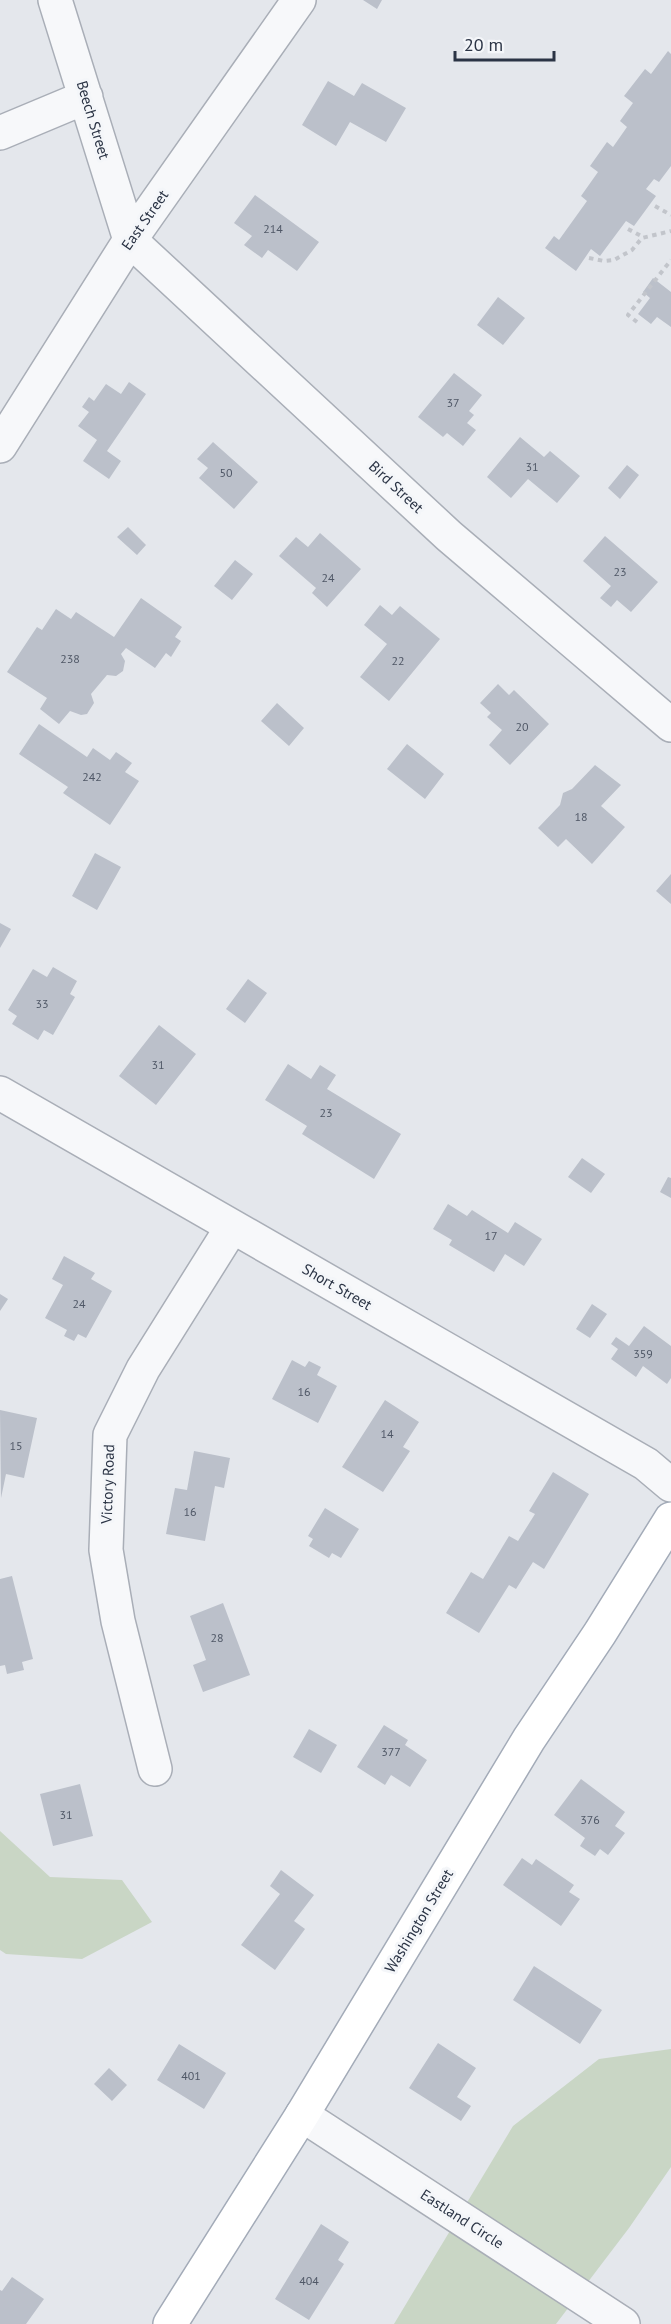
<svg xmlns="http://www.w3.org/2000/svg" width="671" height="2324" viewBox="0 0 671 2324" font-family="'PT Sans',sans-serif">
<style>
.green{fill:#c9d6c5}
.building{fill:#bbc0ca}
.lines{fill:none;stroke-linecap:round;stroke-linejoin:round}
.minor-casing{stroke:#a9aeb7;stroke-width:36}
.major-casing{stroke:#a3abb8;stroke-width:36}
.path{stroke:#c2c5cb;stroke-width:4;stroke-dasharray:4.5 4.5;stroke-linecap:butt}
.minor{stroke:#f7f8fa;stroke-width:33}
.major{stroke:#fff;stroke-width:33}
.labels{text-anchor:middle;stroke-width:6;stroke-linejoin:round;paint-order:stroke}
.number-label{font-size:12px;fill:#4f5766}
.street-label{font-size:15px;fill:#2b3445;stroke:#f4f6f9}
</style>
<rect width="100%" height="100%" fill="#e4e7ec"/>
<path class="green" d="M0 1831 50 1877 122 1880 152 1922 82 1959 6 1954 0 1950Z
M671 2049V2167L629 2228 556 2324H394L513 2126 599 2059Z"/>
<path class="building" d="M363 0H382L377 9Z
M668 51 671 54V166L659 182 654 179 646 189 656 196 634 226 626 221 600 256 591 249 576 271 545 248 554 236 559 240 587 201 581 196 598 172 590 166 607 142 613 147 627 127 620 121 633 103 624 96 645 69 651 74Z
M328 81 354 96 362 83 406 108 386 142 350 122 336 146 302 125Z
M255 195 319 242 297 271 268 250 262 258 244 245 252 236 234 223Z
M653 278 671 292V327L657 317 651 324 638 314 650 298 643 292Z
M498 297 525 318 503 345 477 325Z
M454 373 482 395 469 411 474 415 467 423 476 430 463 446 447 433 443 437 418 417Z
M129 382 146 394 107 451 121 461 109 479 83 461 97 440 78 426 89 412 82 407 89 397 94 401 106 384 121 394Z
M520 437 544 457 550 451 580 476 557 503 528 479 511 498 487 477Z
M213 442 258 482 234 509 199 478 208 468 197 459Z
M627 465 639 475 620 499 608 488Z
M128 527 146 545 137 555 117 537Z
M320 533 361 569 327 607 312 593 316 588 279 556 296 537 308 547Z
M605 536 658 582 631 612 617 600 611 607 600 598 611 586 583 561Z
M235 560 253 574 232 600 214 586Z
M141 598 182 627 175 637 181 641 171 657 166 653 155 668 126 648 121 654 125 661 123 671 116 676 107 675 91 694 94 703 87 714 81 715 70 711 59 724 40 709 47 698 7 672 37 627 42 630 56 609 71 619 76 612 114 637Z
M380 605 392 615 400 606 440 639 389 701 360 677 387 644 364 625Z
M498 684 509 695 514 690 549 724 510 765 489 745 502 730 487 717 491 713 480 703Z
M277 703 304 728 289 746 261 721Z
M39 724 87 757 93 748 110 760 116 752 132 763 125 772 139 781 110 825 63 793 68 787 19 754Z
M407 744 444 774 425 799 387 769Z
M595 765 621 785 601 806 625 827 592 864 566 839 558 847 538 828 560 805 563 793 572 789Z
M95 853 121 867 97 910 72 896Z
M671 874V904L656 891Z
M0 923 11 929 0 948Z
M53 967 77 981 70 994 75 997 53 1035 44 1030 38 1040 12 1024 17 1016 8 1010 33 969 47 977Z
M248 979 267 993 245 1023 226 1009Z
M159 1025 196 1054 156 1105 119 1076Z
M288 1064 311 1079 320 1065 336 1075 327 1089 401 1134 374 1179 302 1134 307 1126 265 1100Z
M582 1158 605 1174 591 1193 568 1177Z
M668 1177 671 1178V1198L660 1192Z
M448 1204 467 1216 472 1210 508 1233 515 1222 542 1239 524 1266 505 1254 494 1272 449 1245 452 1240 433 1229Z
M64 1256 95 1273 91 1279 112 1291 86 1338 78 1334 74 1341 64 1336 67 1330 45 1318 63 1285 52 1279Z
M0 1294 8 1299 0 1311Z
M592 1304 607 1314 590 1338 576 1329Z
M644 1326 671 1346V1378L667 1384 643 1366 636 1377 611 1359 618 1349 611 1344 616 1337 629 1346Z
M292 1360 305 1367 309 1361 321 1367 317 1375 337 1386 318 1423 272 1399Z
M385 1400 419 1422 403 1447 410 1451 383 1492 342 1467Z
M0 1410 37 1418 24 1478 6 1474 1 1498Z
M194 1451 230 1458 224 1488 215 1486 205 1541 166 1534 175 1488 187 1490Z
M553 1472 589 1494 544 1569 533 1562 516 1589 509 1585 479 1633 446 1613 471 1572 483 1579 509 1536 518 1541 535 1514 529 1511Z
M325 1508 359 1529 341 1558 332 1553 329 1558 309 1546 313 1539 308 1536Z
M12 1576 33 1659 22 1662 24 1670 7 1674 5 1665 0 1666V1579Z
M223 1603 250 1675 203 1692 193 1665 206 1660 190 1616Z
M384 1725 408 1740 405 1745 427 1760 410 1787 391 1775 385 1785 357 1767Z
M309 1729 337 1745 321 1773 293 1757Z
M581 1779 625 1812 615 1826 625 1833 608 1855 600 1849 595 1856 580 1846 585 1838 554 1815Z
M80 1784 93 1836 53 1846 40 1794Z
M522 1858 532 1865 536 1859 574 1885 569 1892 580 1899 561 1926 503 1885Z
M281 1870 314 1895 294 1921 305 1929 275 1970 241 1945 280 1894 270 1886Z
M534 1966 602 2010 580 2044 513 2000Z
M438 2043 476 2068 457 2097 471 2106 461 2121 409 2088Z
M179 2044 226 2073 204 2109 157 2080Z
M109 2068 127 2085 112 2101 94 2084Z
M321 2224 349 2242 338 2260 344 2264 309 2320 275 2299Z
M12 2277 44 2299 26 2324H0V2290L2 2291Z"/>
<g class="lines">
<defs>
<path id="minor" d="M55 0 130 240 449 536 671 725
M0 133 86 97
M0 446 130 240 299 0
M0 1093 646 1464 671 1485
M155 1769 118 1621 106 1550 110 1435 143 1369 232 1227
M302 2115 623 2324"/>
<path id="major" d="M170 2324 302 2115 529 1739 600 1633 671 1519"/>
</defs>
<use href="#minor" class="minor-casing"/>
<use href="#major" class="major-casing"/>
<path class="path" d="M655 206 671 215
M628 229 643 237
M589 258 604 261 614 260 632 250 642 238 671 231
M637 322 628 315 671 260"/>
<use href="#minor" class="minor"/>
<use href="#major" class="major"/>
</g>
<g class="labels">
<g class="number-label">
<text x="273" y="233">214</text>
<text x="453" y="407">37</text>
<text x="532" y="471">31</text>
<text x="226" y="477">50</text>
<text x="620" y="576">23</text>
<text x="328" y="582">24</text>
<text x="70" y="663">238</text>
<text x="398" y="665">22</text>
<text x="522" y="731">20</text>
<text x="92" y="781">242</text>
<text x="581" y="821">18</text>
<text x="42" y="1008">33</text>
<text x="158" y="1069">31</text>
<text x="326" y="1117">23</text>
<text x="491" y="1240">17</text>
<text x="79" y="1308">24</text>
<text x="643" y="1358">359</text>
<text x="304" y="1396">16</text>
<text x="387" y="1438">14</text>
<text x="16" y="1450">15</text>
<text x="190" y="1516">16</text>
<text x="217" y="1642">28</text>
<text x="391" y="1756">377</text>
<text x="66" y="1819">31</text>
<text x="590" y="1824">376</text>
<text x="191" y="2080">401</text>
<text x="309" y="2285">404</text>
</g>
<g class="street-label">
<text transform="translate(93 120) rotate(73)" y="5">Beech Street</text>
<text transform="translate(145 220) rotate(-55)" y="5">East Street</text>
<text transform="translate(396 487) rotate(43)" y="5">Bird Street</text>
<text transform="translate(337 1287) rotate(30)" y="5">Short Street</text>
<text transform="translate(108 1484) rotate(-88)" y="5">Victory Road</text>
<text transform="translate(419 1921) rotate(-59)" y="5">Washington Street</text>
<text transform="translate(462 2219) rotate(33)" y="5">Eastland Circle</text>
</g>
</g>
<path d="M455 51v9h99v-9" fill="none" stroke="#2b3445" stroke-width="3"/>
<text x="464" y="51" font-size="18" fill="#2b3445" stroke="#f4f6f9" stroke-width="4.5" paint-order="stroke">20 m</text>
</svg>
